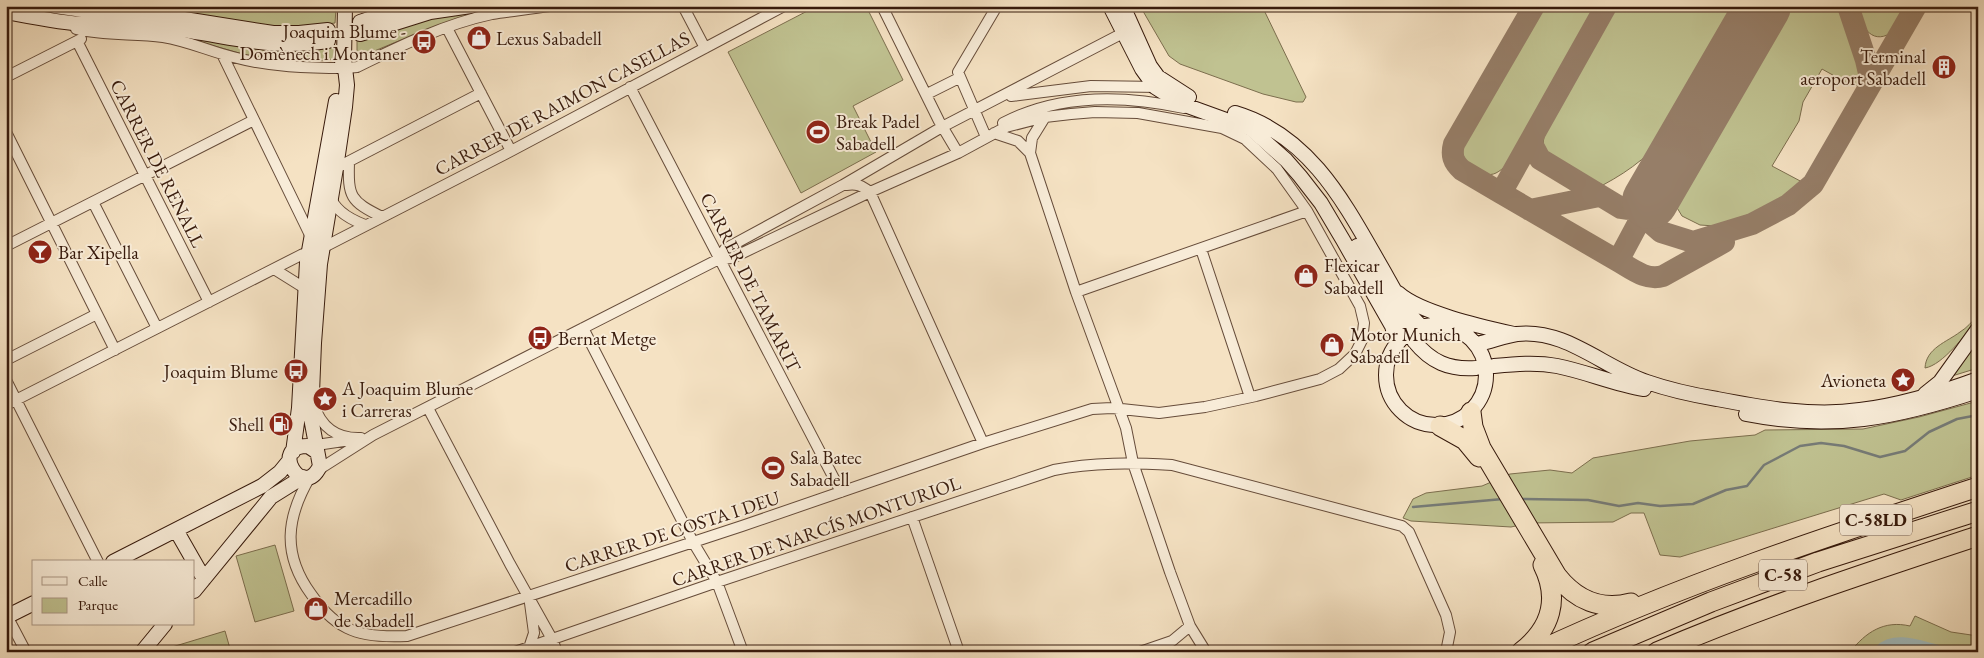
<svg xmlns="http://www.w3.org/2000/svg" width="1984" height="658" viewBox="0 0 1984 658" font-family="'EB Garamond',serif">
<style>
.green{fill:#c0c291;stroke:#7c6e4e}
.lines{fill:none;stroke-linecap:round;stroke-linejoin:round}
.stream{stroke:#767b77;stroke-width:2.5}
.river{stroke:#a0bbbe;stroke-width:15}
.taxiway{stroke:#967e68;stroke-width:22}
.runway{stroke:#967e68;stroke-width:56}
.street-casing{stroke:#664c3a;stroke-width:12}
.secondary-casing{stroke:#371a0c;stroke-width:16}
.highway-casing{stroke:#371a0c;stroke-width:21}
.street{stroke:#f8ecd8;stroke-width:10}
.secondary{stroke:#f8ecd8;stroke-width:14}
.highway{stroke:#f5e2c3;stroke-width:19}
.labels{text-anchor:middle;stroke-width:4;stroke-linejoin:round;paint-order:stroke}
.shield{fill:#f8ecd8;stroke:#715949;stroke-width:1}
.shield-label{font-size:18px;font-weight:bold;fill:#371a0c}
.poi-label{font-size:19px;fill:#371a0c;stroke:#f8ecd8;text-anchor:start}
.street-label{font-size:19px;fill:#371a0c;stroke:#f8ecd8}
</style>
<rect width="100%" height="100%" fill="#f5e2c3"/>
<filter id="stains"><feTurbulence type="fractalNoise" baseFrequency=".004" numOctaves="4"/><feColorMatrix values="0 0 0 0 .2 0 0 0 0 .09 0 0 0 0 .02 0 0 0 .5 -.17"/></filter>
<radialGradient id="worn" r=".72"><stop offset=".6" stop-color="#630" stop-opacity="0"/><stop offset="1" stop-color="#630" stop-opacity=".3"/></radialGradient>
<path class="green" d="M325 6H332L336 9 335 23 283 29 147 10 266 11Z
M512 6C458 20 407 35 357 59V40L450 13Z
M817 6H866L903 80 853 106 876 152 801 193 728 52Z
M1140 6H1262L1306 97 1303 102H1296L1263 94 1180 64 1169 56Z
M1542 6H1601L1515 153C1510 161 1504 169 1496 173 1482 180 1460 163 1463 148 1464 142 1468 135 1470 129Z
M1617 6H1741L1673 125C1655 152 1631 170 1603 185 1591 179 1549 158 1544 147 1541 140 1548 128 1550 121Z
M1787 6H1837C1848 32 1866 58 1861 87L1847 83 1822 69 1803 102 1799 121 1772 166 1804 183 1787 198 1768 208 1715 226 1700 225 1682 216 1676 206 1677 197Z
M1855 6H1908L1891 33C1870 46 1860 23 1855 6Z
M179 36 309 49 334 46V59L309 62 260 59Z
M1978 316V321C1965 334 1943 365 1925 368 1926 348 1947 342 1960 332 1967 328 1972 321 1978 316Z
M1978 339V368L1952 376Z
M1978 401V475L1901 500 1884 494 1680 557 1660 555 1644 513H1631L1613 522 1529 523 1511 527 1411 521 1403 518 1413 499 1426 493 1482 486 1510 474 1550 470 1572 473 1593 458 1690 441 1755 435 1765 430 1863 429 1919 417Z
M275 545 294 611 255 622 236 556Z
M1915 616 1951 632 1978 636V652H1850C1866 632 1884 620 1910 626Z
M225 631 231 652H173L172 647Z"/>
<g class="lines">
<path class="stream" d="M1519 499 1588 500 1619 506 1638 503 1660 506 1693 504 1726 490 1747 486 1764 465 1800 446 1821 443 1844 446 1880 457 1905 451 1929 432 1957 419 1978 415
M1413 507 1503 499"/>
<path class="river" d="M1881 652C1895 638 1919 648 1936 652"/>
<path class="taxiway" d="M1606 6 1501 193 1618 261 1650 201
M1848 6 1866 60 1871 82
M1533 137 1532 144 1540 159 1621 208C1633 210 1641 210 1650 201
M1501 193 1462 170C1453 162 1451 155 1454 144L1534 6
M1650 201 1649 216 1653 225 1661 232 1693 242 1752 224 1788 205 1813 184 1916 6
M1530 210 1599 196
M1618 261C1632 269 1646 281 1663 276L1724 242"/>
<path class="runway" d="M1650 201 1763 6"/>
<defs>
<path id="street" d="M683 6 705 48
M882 6 939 121 958 153
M447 28 511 151
M76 29C104 36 134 33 163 37 188 41 209 51 233 57 270 67 308 68 346 68L357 67C400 46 445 24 492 14 511 11 530 9 549 6
M77 41 209 302
M222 54 311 237
M6 77 81 39
M630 87 841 492
M927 94 959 78
M1011 96 1091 86 1159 87
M1003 123C1058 94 1124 95 1184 108
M6 132 115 350
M994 133 1018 141 1030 153 1076 292 1126 428 1133 463 1170 572 1190 626 1206 652
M986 137 958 72 997 6
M1030 153 1032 138 1045 117
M349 162C348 197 350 201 382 217
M336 168 481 93
M846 185C857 183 862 186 870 192L983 443
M330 194C333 210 352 220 365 225
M93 202 157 328
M6 246 254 120
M1201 249 1250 397
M719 259 725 249 843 185 942 127 1123 33
M274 269 306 289
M1076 292 1307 211
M583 328 693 542 717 582 743 652
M6 360 97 314
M6 380 98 562
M6 405 301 255 328 245 511 151 784 6
M314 405C321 427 337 439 361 438
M428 408 510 564 552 639 557 652
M310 446 350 440
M310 477C286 518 282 554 311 594 321 608 331 620 347 628 365 637 388 637 407 636L742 526 983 443 1092 409 1112 408 1159 413 1205 407 1256 396 1320 379 1339 369 1355 354 1362 340 1364 323 1360 306 1307 211 1277 169 1245 139 1222 128 1138 113 1095 112 1071 114 1045 117 1006 127 958 153 870 192 732 258 719 259 373 435 318 470
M912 517 959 652
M530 603 534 633 530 645
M6 614 26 652
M515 652 717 582 1054 470C1093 462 1133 463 1172 465L1402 526 1409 532 1446 615 1450 632 1446 652
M1140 652 1172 641 1190 626"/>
<path id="secondary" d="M55 6 104 13 165 16 273 33H299L328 30
M1110 6 1142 69 1155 87 1182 104 1251 129 1286 160 1300 176 1321 203 1343 240 1392 326 1397 343
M1123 6 1150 66 1158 77 1189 97
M6 12C31 17 57 22 82 24 110 26 138 24 166 28 225 34 267 51 328 41
M360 22 408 6
M360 34 430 12 471 6
M341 67 344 59 345 6
M1235 113C1312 136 1346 206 1383 270 1395 291 1404 311 1422 327
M1357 246 1405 326
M1398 293C1420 313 1483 327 1514 334
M1386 375a50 50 0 1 1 100 0a50 50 0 1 1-100 0Z
M1414 341C1431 362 1449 370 1476 368
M1476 344C1490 342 1503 336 1517 334 1565 328 1604 368 1647 382 1670 390 1693 395 1717 399 1764 408 1813 417 1860 410 1901 405 1940 393 1978 379
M1494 366C1515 364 1536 362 1557 366 1587 372 1614 384 1644 389
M1925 394 1940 382 1978 329
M1746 414C1832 431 1896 418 1978 391
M293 452 299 408 307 262 336 101
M317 452 308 446C268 445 303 502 320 466L311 418 314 343 320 264 336 168 345 107 347 85 344 59
M176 530 204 579
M113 562 262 486 280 472 289 461
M194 591 271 497 303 477
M6 617 34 603
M142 652 165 624"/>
<path id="highway" d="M1471 412 1473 427 1481 448 1557 576C1576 600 1601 611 1631 603
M1440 426 1465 440 1479 457
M1521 652C1551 629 1560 599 1543 565
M1536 652C1679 585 1828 536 1978 487
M1593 652 1711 602 1818 562 1978 511
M1657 652C1762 607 1869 572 1978 536"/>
</defs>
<use href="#street" class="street-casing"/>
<use href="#secondary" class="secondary-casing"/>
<use href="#highway" class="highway-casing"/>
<use href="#street" class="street"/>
<use href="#secondary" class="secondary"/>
<use href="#highway" class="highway"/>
</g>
<defs>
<symbol id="shop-disc" viewBox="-11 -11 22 22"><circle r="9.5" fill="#8f2418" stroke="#f8ecd8"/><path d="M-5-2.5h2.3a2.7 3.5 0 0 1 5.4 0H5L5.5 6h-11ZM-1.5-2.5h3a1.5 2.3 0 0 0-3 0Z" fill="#fff"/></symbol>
<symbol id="bus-disc" viewBox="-11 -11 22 22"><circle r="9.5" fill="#8f2418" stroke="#f8ecd8"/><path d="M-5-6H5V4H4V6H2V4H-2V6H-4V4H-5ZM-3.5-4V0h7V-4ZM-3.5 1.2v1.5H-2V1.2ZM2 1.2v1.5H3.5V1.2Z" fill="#fff"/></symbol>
<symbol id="building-disc" viewBox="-11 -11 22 22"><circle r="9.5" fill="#8f2418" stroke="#f8ecd8"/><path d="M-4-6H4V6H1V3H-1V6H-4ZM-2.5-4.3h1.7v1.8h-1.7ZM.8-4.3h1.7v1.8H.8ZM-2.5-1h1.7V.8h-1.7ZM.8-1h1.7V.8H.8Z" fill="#fff"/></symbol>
<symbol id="stadium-disc" viewBox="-11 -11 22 22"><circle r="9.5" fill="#8f2418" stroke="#f8ecd8"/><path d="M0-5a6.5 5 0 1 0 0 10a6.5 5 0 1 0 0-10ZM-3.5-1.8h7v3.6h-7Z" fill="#fff"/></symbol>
<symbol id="bar-disc" viewBox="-11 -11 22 22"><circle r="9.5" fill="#8f2418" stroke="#f8ecd8"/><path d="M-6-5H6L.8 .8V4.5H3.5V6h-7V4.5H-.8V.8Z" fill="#fff"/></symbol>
<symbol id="sight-disc" viewBox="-11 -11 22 22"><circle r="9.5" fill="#8f2418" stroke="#f8ecd8"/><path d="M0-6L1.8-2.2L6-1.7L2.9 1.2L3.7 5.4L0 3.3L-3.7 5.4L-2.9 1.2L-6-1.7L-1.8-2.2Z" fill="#fff"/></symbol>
<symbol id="fuel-disc" viewBox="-11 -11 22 22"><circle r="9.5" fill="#8f2418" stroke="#f8ecd8"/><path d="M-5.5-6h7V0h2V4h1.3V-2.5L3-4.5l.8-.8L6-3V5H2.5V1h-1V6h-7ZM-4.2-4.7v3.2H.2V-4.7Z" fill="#fff"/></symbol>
</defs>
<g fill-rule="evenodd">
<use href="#shop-disc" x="465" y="24" width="28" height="28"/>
<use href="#bus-disc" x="410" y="28" width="28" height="28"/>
<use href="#building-disc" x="1930" y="53" width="28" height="28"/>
<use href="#stadium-disc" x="804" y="118" width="28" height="28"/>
<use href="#bar-disc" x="26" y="238" width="28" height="28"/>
<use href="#shop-disc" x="1292" y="262" width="28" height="28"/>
<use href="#bus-disc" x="526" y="324" width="28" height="28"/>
<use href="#shop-disc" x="1318" y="331" width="28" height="28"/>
<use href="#bus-disc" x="282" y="357" width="28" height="28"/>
<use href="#sight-disc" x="1889" y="366" width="28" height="28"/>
<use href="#sight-disc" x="311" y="385" width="28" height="28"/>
<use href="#fuel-disc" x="267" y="410" width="28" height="28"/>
<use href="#stadium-disc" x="759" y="454" width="28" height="28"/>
<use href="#shop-disc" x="302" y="595" width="28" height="28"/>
</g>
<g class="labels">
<g class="shield">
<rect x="1840" y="504.5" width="72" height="31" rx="4"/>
<rect x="1759" y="559.5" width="48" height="31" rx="4"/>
</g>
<g class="shield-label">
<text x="1876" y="526">C-58LD</text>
<text x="1783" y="581">C-58</text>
</g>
<g class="poi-label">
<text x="406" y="38" text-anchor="end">Joaquim Blume -<tspan x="406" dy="22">Domènech i Montaner</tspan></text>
<text x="496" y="45">Lexus Sabadell</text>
<text x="1926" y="63" text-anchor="end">Terminal<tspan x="1926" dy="22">aeroport Sabadell</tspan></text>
<text x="836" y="128">Break Padel<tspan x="836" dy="22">Sabadell</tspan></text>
<text x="58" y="259">Bar Xipella</text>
<text x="1324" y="272">Flexicar<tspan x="1324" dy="22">Sabadell</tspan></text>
<text x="1350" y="341">Motor Munich<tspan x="1350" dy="22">Sabadell</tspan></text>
<text x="558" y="345">Bernat Metge</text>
<text x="278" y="378" text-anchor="end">Joaquim Blume</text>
<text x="1886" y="387" text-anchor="end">Avioneta</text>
<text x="342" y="395">A Joaquim Blume<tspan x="342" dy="22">i Carreras</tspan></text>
<text x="264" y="431" text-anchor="end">Shell</text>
<text x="790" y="464">Sala Batec<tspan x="790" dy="22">Sabadell</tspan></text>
<text x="334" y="605">Mercadillo<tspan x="334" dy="22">de Sabadell</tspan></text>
</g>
<g class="street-label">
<text transform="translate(562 103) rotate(-28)" y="7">CARRER DE RAIMON CASELLAS</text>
<text transform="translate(158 163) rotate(63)" y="7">CARRER DE RENALL</text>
<text transform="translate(751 282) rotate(63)" y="7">CARRER DE TAMARIT</text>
<text transform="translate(672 531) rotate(-18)" y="7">CARRER DE COSTA I DEU</text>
<text transform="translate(816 531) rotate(-19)" y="7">CARRER DE NARCÍS MONTURIOL</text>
</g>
</g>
<rect width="1984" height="658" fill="none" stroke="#f5e2c3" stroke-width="25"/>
<rect x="8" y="8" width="1969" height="643" fill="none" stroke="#371a0c" stroke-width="2.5"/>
<rect x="12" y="12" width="1959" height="633" fill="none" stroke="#371a0c"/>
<rect x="32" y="560" width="162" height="65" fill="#f8ecd8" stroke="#ab9886"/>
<rect x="42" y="577" width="25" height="8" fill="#f8ecd8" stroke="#ab9886"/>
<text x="78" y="586" font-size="15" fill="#371a0c">Calle</text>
<rect x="42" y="598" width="25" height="15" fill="#c0c291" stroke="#ab9886"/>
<text x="78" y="610" font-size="15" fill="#371a0c">Parque</text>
<rect width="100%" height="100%" filter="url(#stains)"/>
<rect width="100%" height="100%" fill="url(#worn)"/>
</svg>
